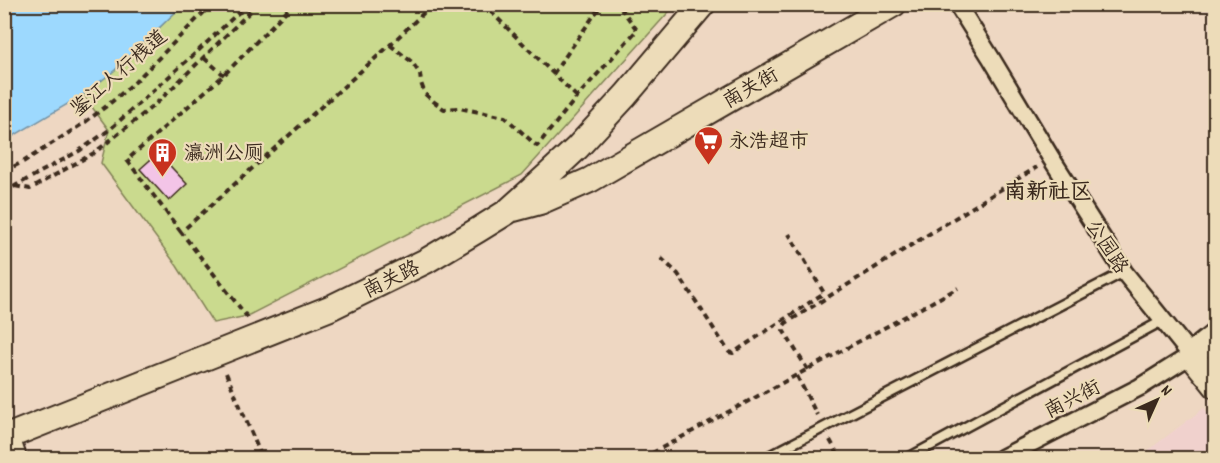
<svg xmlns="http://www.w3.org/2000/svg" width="1220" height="463" viewBox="0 0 1220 463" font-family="Dekko,'LXGW WenKai TC',sans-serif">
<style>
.built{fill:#f0d1cd}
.green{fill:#cada8e;stroke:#828256;stroke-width:1.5}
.water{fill:#9dd9fe;stroke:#7693a4;stroke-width:1.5}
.building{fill:#f3c4e7;stroke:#3b2a1e;stroke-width:1.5}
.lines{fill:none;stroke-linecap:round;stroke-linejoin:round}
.lane-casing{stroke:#3b2a1e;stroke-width:13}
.street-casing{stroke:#3b2a1e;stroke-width:21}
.secondary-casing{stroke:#3b2a1e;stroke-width:28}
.path{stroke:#3b2a1e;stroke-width:4;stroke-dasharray:6 4.5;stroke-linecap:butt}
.lane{stroke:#eddcb9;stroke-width:8}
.street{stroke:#eddcb9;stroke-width:16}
.secondary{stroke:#eddcb9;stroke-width:24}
.labels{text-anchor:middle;stroke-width:4.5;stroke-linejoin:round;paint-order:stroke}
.street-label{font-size:20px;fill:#3b2a1e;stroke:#eddcb9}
.poi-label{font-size:20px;fill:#3b2a1e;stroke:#eddcb9;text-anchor:start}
.quarter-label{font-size:22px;font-weight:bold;fill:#3b2a1e;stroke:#eddcb9}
</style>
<rect width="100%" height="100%" fill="#eed7c2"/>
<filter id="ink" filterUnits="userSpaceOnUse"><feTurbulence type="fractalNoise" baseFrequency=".0167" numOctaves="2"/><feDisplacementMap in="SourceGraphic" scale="12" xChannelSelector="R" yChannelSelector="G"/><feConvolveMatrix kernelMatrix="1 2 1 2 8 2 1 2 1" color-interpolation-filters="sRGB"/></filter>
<g filter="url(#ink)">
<path class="built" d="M1204 408 1215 423V458H1138Z"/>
<path class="green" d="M183 5H675L522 175 247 316 213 323 177 266 101 163 109 130 83 95 115 70Z"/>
<path class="water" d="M4 5 5 4 183 5 115 70 83 95 5 141Z"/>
<path class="building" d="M158 153 187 184 169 201 140 169Z"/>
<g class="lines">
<defs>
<path id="lane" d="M765 458 1124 272
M908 458 1162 321"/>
<path id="street" d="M957 4 991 58 1051 158 1124 272 1191 355 1140 387 1002 458"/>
<path id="secondary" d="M514 209 540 202 590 180 894 4
M1216 335 1191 355 1216 386
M7 437 14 458
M4 438 330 308 426 261 478 230 507 212 548 175 577 148 626 95 703 4"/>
</defs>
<use href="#lane" class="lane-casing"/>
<use href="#street" class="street-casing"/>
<use href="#secondary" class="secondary-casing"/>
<path class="path" d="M483 4 577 97
M390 45 412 62 420 74 421 83 425 94 433 101 444 109 459 108 505 117 537 146 577 97 637 30 618 4
M204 58 224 75
M553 74 602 4
M4 171 23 162 84 123 108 105 135 82 212 4
M15 186 30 189 94 153 136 120 160 100 258 4
M4 192 79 151 109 130 199 50 238 13 249 8 253 4
M181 232 127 160 224 75 293 4
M661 258 678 274 727 349 729 352 733 353 824 293 789 234
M248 318 181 232 390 45 433 4
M808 370 783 330V327L786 323 1037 167
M226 373 262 458
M797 376 817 415
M830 440 840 458
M643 458 958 288"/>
<use href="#lane" class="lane"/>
<use href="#street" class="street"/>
<use href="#secondary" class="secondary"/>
</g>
</g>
<defs>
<symbol id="supermarket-pin" viewBox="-11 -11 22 30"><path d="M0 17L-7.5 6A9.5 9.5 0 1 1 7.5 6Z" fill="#c8321e" stroke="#eddcb9"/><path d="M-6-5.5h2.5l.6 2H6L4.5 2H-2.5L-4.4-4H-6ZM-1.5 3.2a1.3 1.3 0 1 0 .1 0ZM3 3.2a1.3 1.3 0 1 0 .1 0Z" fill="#fff"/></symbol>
<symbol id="building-pin" viewBox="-11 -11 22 30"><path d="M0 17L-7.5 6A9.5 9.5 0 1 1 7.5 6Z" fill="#c8321e" stroke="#eddcb9"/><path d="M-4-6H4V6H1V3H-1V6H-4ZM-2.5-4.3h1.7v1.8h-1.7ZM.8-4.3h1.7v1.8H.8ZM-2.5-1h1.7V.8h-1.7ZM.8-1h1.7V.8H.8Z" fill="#fff"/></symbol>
</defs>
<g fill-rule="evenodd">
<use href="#supermarket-pin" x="692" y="124" width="33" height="45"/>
<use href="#building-pin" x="146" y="136" width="33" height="45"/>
</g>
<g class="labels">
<g class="street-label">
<text transform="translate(118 72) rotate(-41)" y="7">鉴江人行栈道</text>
<text transform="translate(750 87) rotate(-30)" y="7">南关街</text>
<text transform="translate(1108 246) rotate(57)" y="7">公园路</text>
<text transform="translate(391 278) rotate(-26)" y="7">南关路</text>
<text transform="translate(1072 398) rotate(-27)" y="7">南兴街</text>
</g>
<g class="poi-label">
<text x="729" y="147">永浩超市</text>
<text x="184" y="159">瀛洲公厕</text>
</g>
<g class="quarter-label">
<text x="1048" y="198">南新社区</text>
</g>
</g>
<rect width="1220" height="463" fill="none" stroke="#eddcb9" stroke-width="24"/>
<rect x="12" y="12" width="1196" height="439" fill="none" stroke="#3b2a1e" stroke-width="2" filter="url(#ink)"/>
<g transform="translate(1157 400) rotate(45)" stroke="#eddcb9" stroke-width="4.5" paint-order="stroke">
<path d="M0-4.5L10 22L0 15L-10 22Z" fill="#3b2a1e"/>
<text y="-9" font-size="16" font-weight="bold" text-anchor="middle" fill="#3b2a1e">N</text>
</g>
</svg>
